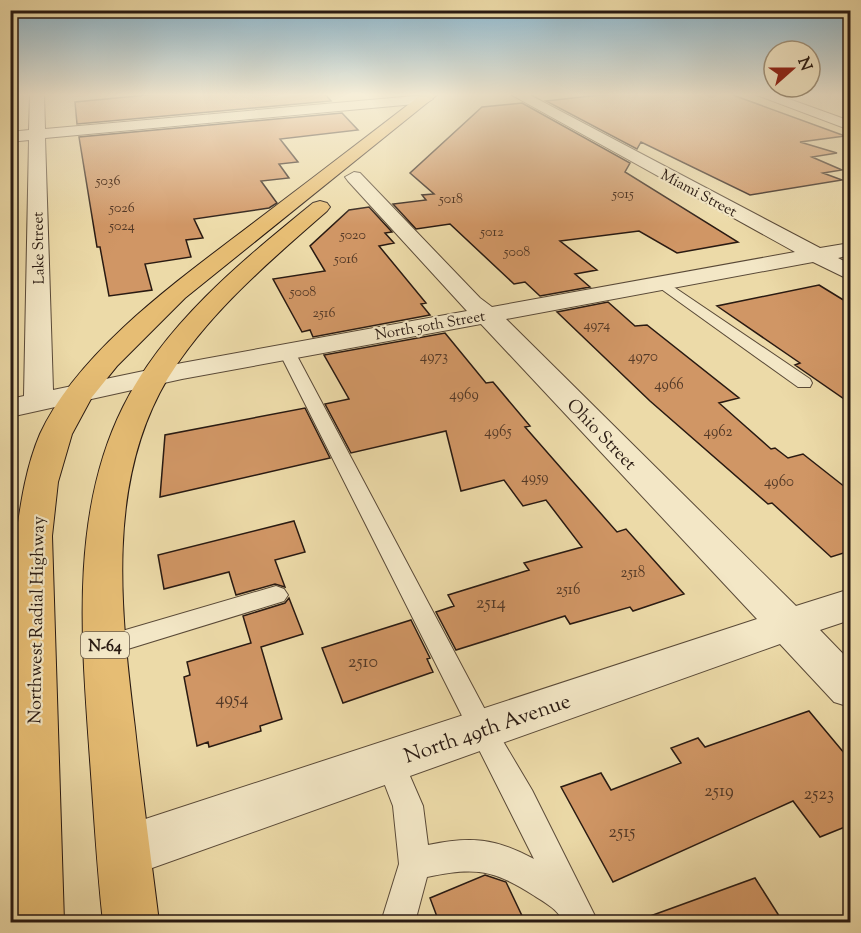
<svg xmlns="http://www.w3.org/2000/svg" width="861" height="933" viewBox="0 0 861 933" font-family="'Sorts Mill Goudy',serif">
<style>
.building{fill:#d09665;stroke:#291a12;stroke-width:1.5}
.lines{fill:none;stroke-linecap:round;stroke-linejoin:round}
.service-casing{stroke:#5a4a38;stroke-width:2}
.minor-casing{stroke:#5a4a38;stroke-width:2}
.primary-casing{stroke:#291a12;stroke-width:2}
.service{fill:#f3e7c6;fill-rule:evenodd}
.minor{fill:#f3e7c6;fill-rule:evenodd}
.primary{fill:#e6bd74;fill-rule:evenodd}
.labels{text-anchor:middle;stroke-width:4.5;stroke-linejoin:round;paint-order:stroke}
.far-number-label{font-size:14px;fill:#533927}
.far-street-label{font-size:15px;fill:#291a12;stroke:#f3e7c6}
.number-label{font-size:15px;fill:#533927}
.shield{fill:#f3e7c6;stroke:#665848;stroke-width:1.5}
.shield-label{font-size:16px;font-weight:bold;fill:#291a12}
.street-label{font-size:18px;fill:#291a12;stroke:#f3e7c6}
.near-number-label{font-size:18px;fill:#533927}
.near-street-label{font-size:21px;fill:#291a12;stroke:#f3e7c6}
</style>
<rect width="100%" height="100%" fill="#ecdaa8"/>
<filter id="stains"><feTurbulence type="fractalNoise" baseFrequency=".00333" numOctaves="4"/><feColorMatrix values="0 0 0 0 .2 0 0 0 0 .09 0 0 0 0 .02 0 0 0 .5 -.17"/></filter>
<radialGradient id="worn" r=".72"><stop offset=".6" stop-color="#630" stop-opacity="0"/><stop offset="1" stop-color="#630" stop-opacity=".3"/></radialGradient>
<path class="building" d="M158 94H325L331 101 77 124 75 102Z
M609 94H730L845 136 800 142 837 153 812 157 842 170 823 173 842 180 750 195 641 142 637 149 546 101Z
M522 103 630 163 625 172 738 242 677 253 639 231 560 241 597 270 575 274 590 287 540 296 525 282 514 284 450 224 416 229 393 204 426 200 422 195 434 194 410 173 482 107Z
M342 113 358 130 280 139 298 162 279 164 289 178 261 181 277 203 269 208 194 219 203 238 186 240 191 257 145 264 152 290 109 296 100 247H97L79 137Z
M369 207 392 232 385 233 394 243 379 246 426 303 421 304 430 315 313 337 310 330 302 332 273 279 325 271 310 246 349 210Z
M819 285 850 304V403L795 365 800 363 717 306Z
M608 302 635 326 647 325 739 398 719 403 771 449 775 448 788 458 803 454 850 491V551L831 557 772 503 768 504 650 401 557 312Z
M445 333 486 383 493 382 530 426 525 427 617 532 626 529 684 594 633 611 630 607 570 624 565 616 456 650 436 612 454 606 448 595 529 570 524 563 582 547 546 500 523 506 504 480 461 491 446 431 351 453 325 404 349 399 324 355Z
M305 408 330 458 160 497 165 435Z
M294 521 305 552 275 560 285 587 275 584 236 595 229 572 164 589 158 555Z
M289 598 303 634 261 647 282 719 260 726 261 731 209 747 208 742 197 746 184 677 190 675 187 662 251 643 243 616 285 603Z
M411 620 430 658 427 659 433 672 343 703 322 648Z
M809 711 850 760V825L820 837 793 801 613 882 561 787 601 773 611 790 681 763 671 748 698 738 705 747Z
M485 875 506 882 525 922H439L430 898Z
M755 878 783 922H643L642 919Z"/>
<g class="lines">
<defs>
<path id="service" d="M662 279 810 379 812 383 810 387H798L657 286 655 283Z
M287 347 295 352 491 721 532 790 598 922H564C557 909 546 903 533 895 493 869 474 867 427 877L415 922H381L399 864 393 806 376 762 380 753 390 749 400 753 423 806 428 845C471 836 495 838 534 859L279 352Z
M276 586 284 589 288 595 284 601 105 656 96 653 92 646 96 639 105 636Z"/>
<path id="minor" d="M30 94H44L45 129 426 95 433 99 426 103 45 138 53 390 182 363 467 311 348 181 345 177 354 172 360 173 480 298 492 307 795 252 510 94H528L820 248 850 243V255L838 258 850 264V280L813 262 506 319 796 606 850 589V620L820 630 850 661V707L834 702 780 644 124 878 105 871 97 852 105 833 124 826 757 619 481 324 182 379 10 417V399L24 396 29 140 10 142V132L29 130Z
M754 94H775L850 121V130Z"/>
<path id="primary" d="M422 94H438L185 298 117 366 92 397 72 434 58 482 52 536 64 922H10L16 536C21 502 26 467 40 434 79 350 180 279 252 224 309 181 365 138 422 94Z
M320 201 327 203 330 207 327 211C270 261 208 313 168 378 105 483 121 613 135 728 142 793 151 857 159 922H103C97 869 94 814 90 760 82 644 69 515 123 407 165 323 242 261 313 203Z"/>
</defs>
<use href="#service" class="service-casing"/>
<use href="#minor" class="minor-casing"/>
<use href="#primary" class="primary-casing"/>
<use href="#service" class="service"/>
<use href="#minor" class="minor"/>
<use href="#primary" class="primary"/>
</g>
<linearGradient id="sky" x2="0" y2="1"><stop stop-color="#88b6d0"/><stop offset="0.42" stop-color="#f6eed8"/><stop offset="1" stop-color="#f6eed8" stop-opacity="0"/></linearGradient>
<rect width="861" height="225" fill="url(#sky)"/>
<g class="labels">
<g class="far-number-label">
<text x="108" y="185">5036</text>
<text x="623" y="198">5015</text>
<text x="451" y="203">5018</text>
<text x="122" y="212">5026</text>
<text x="122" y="230">5024</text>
<text x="492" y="236">5012</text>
<text x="353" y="239">5020</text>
<text x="517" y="256">5008</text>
<text x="346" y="263">5016</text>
<text x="303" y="296">5008</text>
<text x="324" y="317">2516</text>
<text x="597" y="329">4974</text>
</g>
<g class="far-street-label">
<text transform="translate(699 193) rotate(28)" y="5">Miami Street</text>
<text transform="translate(38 248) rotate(-91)" y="5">Lake Street</text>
<text transform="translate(430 325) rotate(-10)" y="5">North 50th Street</text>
</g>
<g class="number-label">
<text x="434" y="361">4973</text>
<text x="643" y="361">4970</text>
<text x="669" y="389">4966</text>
<text x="464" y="399">4969</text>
<text x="498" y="436">4965</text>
<text x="718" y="436">4962</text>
<text x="535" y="482">4959</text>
<text x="779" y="486">4960</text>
<text x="633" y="577">2518</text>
<text x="568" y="594">2516</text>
</g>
<rect class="shield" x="81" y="632" width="48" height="26" rx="4.5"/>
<g class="shield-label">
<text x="105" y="651">N-64</text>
</g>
<g class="street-label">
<text transform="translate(602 434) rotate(46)" y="6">Ohio Street</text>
<text transform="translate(36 620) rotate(-89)" y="6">Northwest Radial Highway</text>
</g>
<g class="near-number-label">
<text x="491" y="608">2514</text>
<text x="363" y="667">2510</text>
<text x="232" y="704">4954</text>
<text x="719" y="796">2519</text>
<text x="819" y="799">2523</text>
<text x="622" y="837">2515</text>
</g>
<g class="near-street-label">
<text transform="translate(487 728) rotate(-19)" y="7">North 49th Avenue</text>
</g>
</g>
<rect width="861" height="933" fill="none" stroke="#ecdaa8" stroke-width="36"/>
<rect x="12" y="12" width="837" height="909" fill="none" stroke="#291a12" stroke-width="3"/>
<rect x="18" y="18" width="825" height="897" fill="none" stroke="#291a12" stroke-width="1.5"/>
<g transform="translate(792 69) rotate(69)"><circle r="28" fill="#f3e7c6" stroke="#a2957e" stroke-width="1.5"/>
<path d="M0-4.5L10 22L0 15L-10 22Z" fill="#8f2418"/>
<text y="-9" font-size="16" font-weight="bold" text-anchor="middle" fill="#291a12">N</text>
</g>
<rect width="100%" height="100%" filter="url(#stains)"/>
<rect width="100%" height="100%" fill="url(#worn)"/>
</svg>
